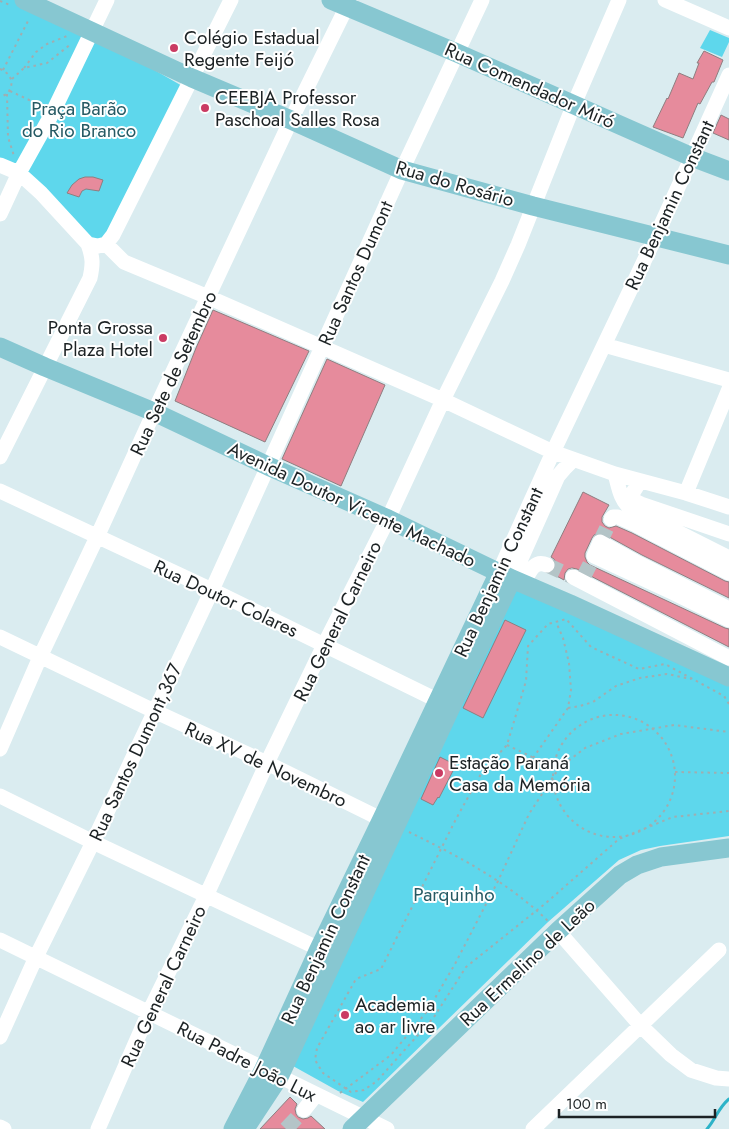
<svg xmlns="http://www.w3.org/2000/svg" width="729" height="1129" viewBox="0 0 729 1129" font-family="Jost,sans-serif">
<style>
.green{fill:#5ed7ec}
.lines{fill:none;stroke-linecap:round;stroke-linejoin:round}
.stream{stroke:#2db3c8;stroke-width:3}
.building{fill:#e68b9c;stroke:#8e7e80}
.minor-tunnel{stroke:#b4c4c7;stroke-width:15;stroke-dasharray:15 8;stroke-linecap:butt}
.path{stroke:#9faeb1;stroke-width:2;stroke-dasharray:2.5 4;stroke-linecap:butt}
.minor{stroke:#fff;stroke-width:15}
.major{stroke:#87c7d1;stroke-width:19}
.poi-dot{fill:#ca3b63;stroke:#fff;stroke-width:2}
.labels{text-anchor:middle;stroke-width:4;stroke-linejoin:round;paint-order:stroke}
.poi-label{font-size:19px;fill:#1c2224;stroke:#fff;text-anchor:start}
.street-label{font-size:19px;fill:#1c2224;stroke:#fff}
.park-label{font-size:19px;fill:#265a64;stroke:#fff}
</style>
<rect width="100%" height="100%" fill="#daecf0"/>
<path class="green" d="M0 0H19L88 32 184 87 106 241 89 242 0 163Z
M710 30 729 38V42L722 57 700 48Z
M514 587 729 686V836L660 846 641 850 619 860 548 922 363 1102 338 1091 293 1066Z"/>
<g class="lines">
<path class="stream" d="M707 1129C716 1119 718 1108 729 1099"/>
</g>
<path class="building" d="M704 51 723 60 714 82H712L700 104 698 103 683 138 653 127 667 98 668 99 679 73 693 79 699 63H697Z
M721 115 729 119V140L713 133Z
M85 177H93L103 180 99 191 86 189 82 191 79 197 67 193 72 185 79 179Z
M213 310 309 351 265 442 175 401 196 348Z
M327 359 385 385 341 486 282 459Z
M583 492 609 505 602 517V522L605 526 609 528 616 526 632 533 725 581 729 582V598L642 555 604 534 599 533 594 535 592 538 585 553V557L587 562 590 565 725 628 729 629V647L577 569 572 568 568 569 565 573 564 580 551 573 556 568V563L554 559 551 557Z
M505 620 526 630 483 718 463 708Z
M440 757 456 765 439 798 438 797 433 805 421 799Z
M290 1097 297 1104 295 1109 296 1114 298 1117 303 1119 308 1118 311 1116 325 1129H260Z"/>
<g class="lines">
<path class="minor-tunnel" d="M600 542 611 519
M547 565 573 577
M583 578 594 556
M286 1129 304 1110"/>
<path class="path" d="M0 1 10 5
M24 68 36 52 47 44 67 36
M0 69C12 74 15 84 7 94L0 97
M3 70 29 19
M12 79 24 68 47 63 71 44
M10 91 42 106
M7 94 8 137 14 156
M729 704 724 696 665 664 639 669 591 647 566 619 548 624 528 646 526 681 507 745 482 772 456 819 381 969 356 979 317 1048 315 1060 323 1073 351 1092 364 1090 377 1081 434 1017 466 967 546 903 619 839 673 817 729 811
M568 708 580 706 593 702 616 686 640 678 667 674 691 679
M553 776a61 61 0 1 1 122 0a61 61 0 1 1-122 0Z
M507 745 553 767
M533 758 568 708 571 690 569 663 563 638 556 622
M675 772 729 773
M409 832C458 856 508 882 548 921
M340 1093 391 1055 428 1010 455 964 498 881 529 814 559 768 585 748 621 734 674 725 729 732"/>
<path class="minor" d="M665 0 729 28
M0 165 19 173 41 193 88 244 98 246 106 244 113 235 231 0
M0 214 19 173 53 112 107 0
M106 244 124 262 208 297 443 400 553 452 615 474 686 493 729 507
M604 345 729 380
M0 457 90 278C93 264 93 258 88 244
M615 474C619 488 620 499 630 508L729 558
M640 481 632 494C633 500 636 502 641 504L729 534
M0 491 212 590 447 705
M686 493 729 389
M611 519 613 517H618L636 525 729 573
M499 572 553 452 656 236 729 75
M573 577 729 658
M512 579 558 476 564 469 573 460
M523 584C529 574 533 559 547 565
M729 609 638 563 600 542 594 556 674 593 729 620
M0 637 154 711 267 763 391 824
M0 749 40 657 97 537 154 412 291 120 350 0
M0 796 93 842 328 953
M558 931 641 1026 671 1055 691 1070 716 1078 729 1079
M0 940C129 1002 258 1066 387 1129
M0 1037 36 957 93 842 212 590 402 170 482 0
M304 1110 316 1095
M0 1127 4 1129
M98 1129 149 1012 206 896 267 763 324 645 388 519 443 400 502 281 518 245 574 104 619 0
M533 1129 719 950"/>
<path class="major" d="M24 0 192 78 291 120 402 170 533 206 729 255
M331 0 457 53 692 157 729 171
M0 347 45 367 154 412 268 466 388 519 512 579 570 604 729 677
M248 1124 279 1077 451 707 512 579
M233 1129 264 1069 319 949 382 819 499 572
M352 1129 558 931 620 875 637 865 661 857 729 848"/>
</g>
<g class="poi-dot">
<circle cx="174" cy="48" r="5"/>
<circle cx="205" cy="108" r="5"/>
<circle cx="163" cy="338" r="5"/>
<circle cx="439" cy="773" r="5"/>
<circle cx="345" cy="1015" r="5"/>
</g>
<g class="labels">
<g class="poi-label">
<text x="184" y="44">Colégio Estadual<tspan x="184" dy="22">Regente Feijó</tspan></text>
<text x="215" y="104">CEEBJA Professor<tspan x="215" dy="22">Paschoal Salles Rosa</tspan></text>
<text x="153" y="334" text-anchor="end">Ponta Grossa<tspan x="153" dy="22">Plaza Hotel</tspan></text>
<text x="449" y="769">Estação Paraná<tspan x="449" dy="22">Casa da Memória</tspan></text>
<text x="355" y="1011">Academia<tspan x="355" dy="22">ao ar livre</tspan></text>
</g>
<g class="street-label">
<text transform="translate(530 85) rotate(24)" y="7">Rua Comendador Miró</text>
<text transform="translate(455 183) rotate(16)" y="7">Rua do Rosário</text>
<text transform="translate(669 205) rotate(-65)" y="7">Rua Benjamin Constant</text>
<text transform="translate(355 273) rotate(-66)" y="7">Rua Santos Dumont</text>
<text transform="translate(173 373) rotate(-65)" y="7">Rua Sete de Setembro</text>
<text transform="translate(352 504) rotate(25)" y="7">Avenida Doutor Vicente Machado</text>
<text transform="translate(498 572) rotate(-65)" y="7">Rua Benjamin Constant</text>
<text transform="translate(226 598) rotate(25)" y="7">Rua Doutor Colares</text>
<text transform="translate(337 621) rotate(-64)" y="7">Rua General Carneiro</text>
<text transform="translate(135 752) rotate(-65)" y="7">Rua Santos Dumont,367</text>
<text transform="translate(266 764) rotate(25)" y="7">Rua XV de Novembro</text>
<text transform="translate(325 939) rotate(-65)" y="7">Rua Benjamin Constant</text>
<text transform="translate(527 962) rotate(-43)" y="7">Rua Ermelino de Leão</text>
<text transform="translate(163 986) rotate(-65)" y="7">Rua General Carneiro</text>
<text transform="translate(247 1061) rotate(27)" y="7">Rua Padre João Lux</text>
</g>
<g class="park-label">
<text x="79" y="115">Praça Barão<tspan x="79" dy="22">do Rio Branco</tspan></text>
<text x="454" y="901">Parquinho</text>
</g>
</g>
<path d="M559 1109v8h156v-8" fill="none" stroke="#1c2224" stroke-width="2.5"/>
<text x="566" y="1109" font-size="15" fill="#1c2224" stroke="#ffffff" stroke-width="4" paint-order="stroke">100 m</text>
</svg>
